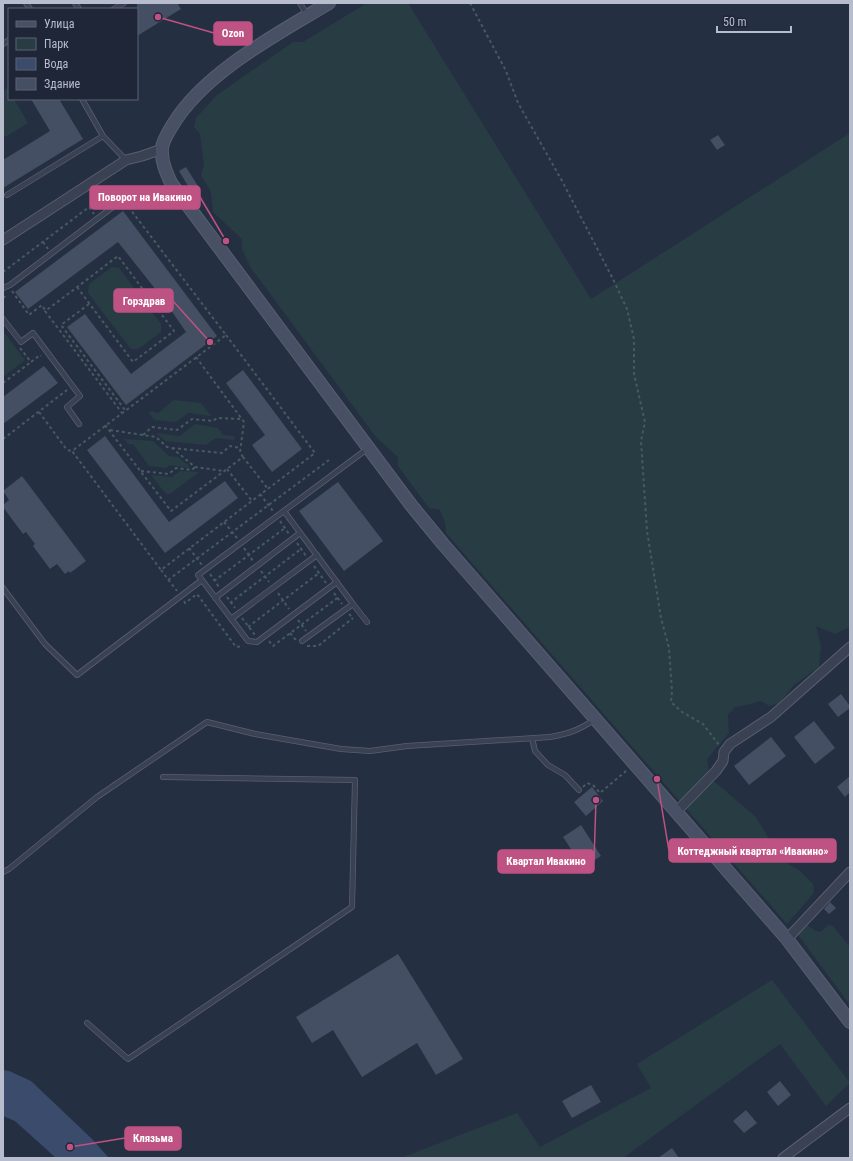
<svg xmlns="http://www.w3.org/2000/svg" width="853" height="1161" viewBox="0 0 853 1161" font-family="'Roboto Condensed',sans-serif">
<style>
.green{fill:#283d43}
.water{fill:#3b4b6b}
.building{fill:#444f64}
.lines{fill:none;stroke-linecap:round;stroke-linejoin:round}
.service-casing{stroke:#585f6f;stroke-width:6}
.minor-casing{stroke:#585f6f;stroke-width:11}
.secondary-casing{stroke:#585f6f;stroke-width:14}
.path{stroke:#465a60;stroke-width:2;stroke-dasharray:3 3;stroke-linecap:butt}
.service{stroke:#3a4152;stroke-width:4.5}
.minor{stroke:#3a4152;stroke-width:9}
.secondary{stroke:#485065;stroke-width:12}
.leader{fill:none;stroke:#be5283;stroke-width:1.5}
.callout-dot{fill:#be5283;stroke:#1f2637;stroke-width:1.5}
.callout{fill:#be5283;stroke:#be5283;stroke-width:1.5}
.callout-label{font-size:11px;text-anchor:middle;font-weight:bold;fill:#fff}
</style>
<rect width="100%" height="100%" fill="#252f42"/>
<path class="green" d="M367 3H408L591 299 850 133V627L835 634 816 626 821 646 819 667 794 685 779 703 769 706 761 701 751 704 735 707 728 715 729 733 707 759 710 778 756 817 781 860 799 870 813 884 814 893 787 924 446 533 445 522 439 509 429 508 398 466V457L376 437 251 268 242 249V239L213 212 211 192 201 175 204 165 200 134 194 127 196 118 217 95 293 42H303Z
M8 88 9 99H14L28 123 5 137 3 132V91Z
M112 267 119 268 161 324V332L138 349H131L88 293 89 284Z
M3 331 25 360 3 377Z
M174 400 201 403 211 416 188 413 176 422 154 420 149 413 150 411 158 413Z
M195 424 218 428 223 435 235 436 234 440 216 438 206 445 166 441 156 433 180 436Z
M124 439 153 441 169 456 178 457 189 466V468L170 465 166 468 149 466 133 444H128Z
M180 471 199 472 170 494H166L151 475 172 477Z
M807 925 816 931 821 932 828 925 833 926 850 947V1005L799 936V931Z
M772 980 850 1083 826 1106 780 1044 623 1158H401L517 1113 540 1147 651 1088 637 1064Z"/>
<path class="water" d="M3 1070 9 1071 31 1081 91 1138 109 1158H56L15 1121 3 1116Z"/>
<path class="building" d="M137 3H177L181 9 137 36Z
M31 99H59L83 139 3 188V160L50 131Z
M718 135 725 145 717 150 710 140Z
M186 167 198 186 191 191 179 171Z
M123 211 217 336 126 405 67 327 85 314 131 374 186 332 164 300 118 242 28 309 15 292Z
M44 366 58 383 3 424V397Z
M243 370 302 449 272 472 252 445 265 435 226 383Z
M105 436 169 522 225 481 238 498 165 553 87 450Z
M22 476 86 561 70 573 69 571 65 574 57 564 50 569 33 546 35 544 26 532 23 534 3 507V505L9 500 3 491Z
M338 482 383 541 344 571 299 511Z
M841 694 850 706V708L838 717 828 704Z
M814 721 835 748 815 764 794 737Z
M771 737 786 756 749 785 734 766Z
M850 776V792L845 797 837 787Z
M592 787 603 801 586 816 574 802Z
M581 825 601 856 583 867 563 837Z
M830 902 836 908 829 914 824 909Z
M398 954 463 1059 436 1075 417 1043 362 1077 333 1030 312 1043 296 1017Z
M780 1081 791 1095 778 1106 767 1092Z
M591 1085 601 1102 572 1118 562 1101Z
M746 1110 757 1123 744 1133 733 1121Z
M672 1148 679 1158H658Z"/>
<g class="lines">
<defs>
<path id="service" d="M26 3 30 9
M75 3 79 9
M300 3 307 15
M114 9 124 3
M3 44 9 40
M103 136 126 160
M7 195 103 136 82 99
M3 288 10 285 118 203
M3 319 21 342 33 333 80 396 67 407 79 424
M284 511 353 604 302 641
M202 580 248 641 257 642 337 582
M3 588 45 644 77 675 202 580 198 575 367 449
M215 598 300 533
M353 604 367 622
M231 619 317 555
M532 738 535 751 548 765 565 775 579 790
M3 872 9 869 97 797 207 722 255 734 341 749 370 751 407 746 550 737C568 734 579 730 594 720
M87 1023 128 1059 352 907 355 780 163 777"/>
<path id="minor" d="M3 240 126 160 142 156 162 149
M676 812 716 771 723 761 724 752 730 744 771 717 850 647
M787 939 850 872
M783 1158 850 1108"/>
<path id="secondary" d="M329 3C277 34 203 73 172 126 168 133 163 140 162 148 161 161 166 172 171 183L411 505 443 544 787 939 850 1022"/>
</defs>
<use href="#service" class="service-casing"/>
<use href="#minor" class="minor-casing"/>
<use href="#secondary" class="secondary-casing"/>
<path class="path" d="M470 3 506 71 518 103 561 179 612 277 627 309 634 339V374L645 422 641 441 647 531 661 618 669 648 672 691 671 702 682 712 703 724 719 745
M124 207 127 205 226 335
M43 242 48 249
M3 272 89 207 94 214
M77 287 133 362 174 331 118 256C94 274 70 293 45 311L122 413
M12 291 29 315 42 305 45 310
M3 298 7 295
M89 304 61 325 125 410
M226 335 315 453 161 570 72 451Z
M20 348 31 362 40 355 41 356
M196 357 244 422 240 452 243 457
M3 383 31 362
M39 412 67 450 72 451
M105 425 171 511 243 457 268 489
M110 430 156 437 167 447 172 448 195 467 224 471
M143 435 152 427 177 430 192 419 213 421 217 418 242 419
M3 439 67 390
M172 448 222 453 230 446 241 448
M227 469 252 501
M141 471 169 474 176 468 192 470 195 467
M260 494 273 511
M280 521 289 534
M224 522 237 538
M297 543 306 556
M189 548 202 565
M244 548 253 561
M314 566 326 583
M161 570 177 591
M261 571 269 582
M210 574 219 587
M168 580 329 460
M214 581 285 528
M278 593 289 609
M334 593 342 604
M227 597 235 608
M184 601 185 603 197 594 236 647 243 646
M230 603 301 549
M349 614 353 618
M242 618 255 635
M298 620 306 631
M248 627 319 573
M290 633 296 640
M269 641 273 646 340 596
M307 646H318L353 618
M583 787 587 783 593 785 600 793 626 771"/>
<use href="#service" class="service"/>
<use href="#minor" class="minor"/>
<use href="#secondary" class="secondary"/>
</g>
<path class="leader" d="M158 17L214 33M226 241L200 197M210 342L173 301M657 779L669 851M596 800L594 861M70 1147L125 1138"/>
<g class="callout-dot">
<circle cx="158" cy="17" r="4"/>
<circle cx="226" cy="241" r="4"/>
<circle cx="210" cy="342" r="4"/>
<circle cx="657" cy="779" r="4"/>
<circle cx="596" cy="800" r="4"/>
<circle cx="70" cy="1147" r="4"/>
</g>
<g class="callout">
<rect x="214" y="22" width="38" height="23" rx="4"/>
<rect x="90" y="186" width="110" height="23" rx="4"/>
<rect x="114" y="289" width="59" height="23" rx="4"/>
<rect x="669" y="839" width="167" height="23" rx="4"/>
<rect x="498" y="850" width="96" height="23" rx="4"/>
<rect x="125" y="1127" width="56" height="23" rx="4"/>
</g>
<g class="callout-label">
<text x="233" y="37">Ozon</text>
<text x="145" y="201">Поворот на Ивакино</text>
<text x="144" y="305">Горздрав</text>
<text x="753" y="855">Коттеджный квартал «Ивакино»</text>
<text x="546" y="865">Квартал Ивакино</text>
<text x="153" y="1142">Клязьма</text>
</g>
<rect width="853" height="1161" fill="none" stroke="#b7bdcc" stroke-width="8"/>
<rect x="8" y="8" width="130" height="92" fill="#1f2637" stroke="#5c6273"/>
<rect x="16" y="21" width="20" height="6" fill="#485065" stroke="#5c6273"/>
<text x="44" y="28" font-size="12" fill="#b7bdcc">Улица</text>
<rect x="16" y="38" width="20" height="12" fill="#283d43" stroke="#5c6273"/>
<text x="44" y="48" font-size="12" fill="#b7bdcc">Парк</text>
<rect x="16" y="58" width="20" height="12" fill="#3b4b6b" stroke="#5c6273"/>
<text x="44" y="68" font-size="12" fill="#b7bdcc">Вода</text>
<rect x="16" y="78" width="20" height="12" fill="#444f64" stroke="#5c6273"/>
<text x="44" y="88" font-size="12" fill="#b7bdcc">Здание</text>
<path d="M717 26v6h74v-6" fill="none" stroke="#b7bdcc" stroke-width="2"/>
<text x="723" y="26" font-size="12" fill="#b7bdcc" stroke="#1f2637" stroke-width="3" paint-order="stroke">50 m</text>
</svg>
